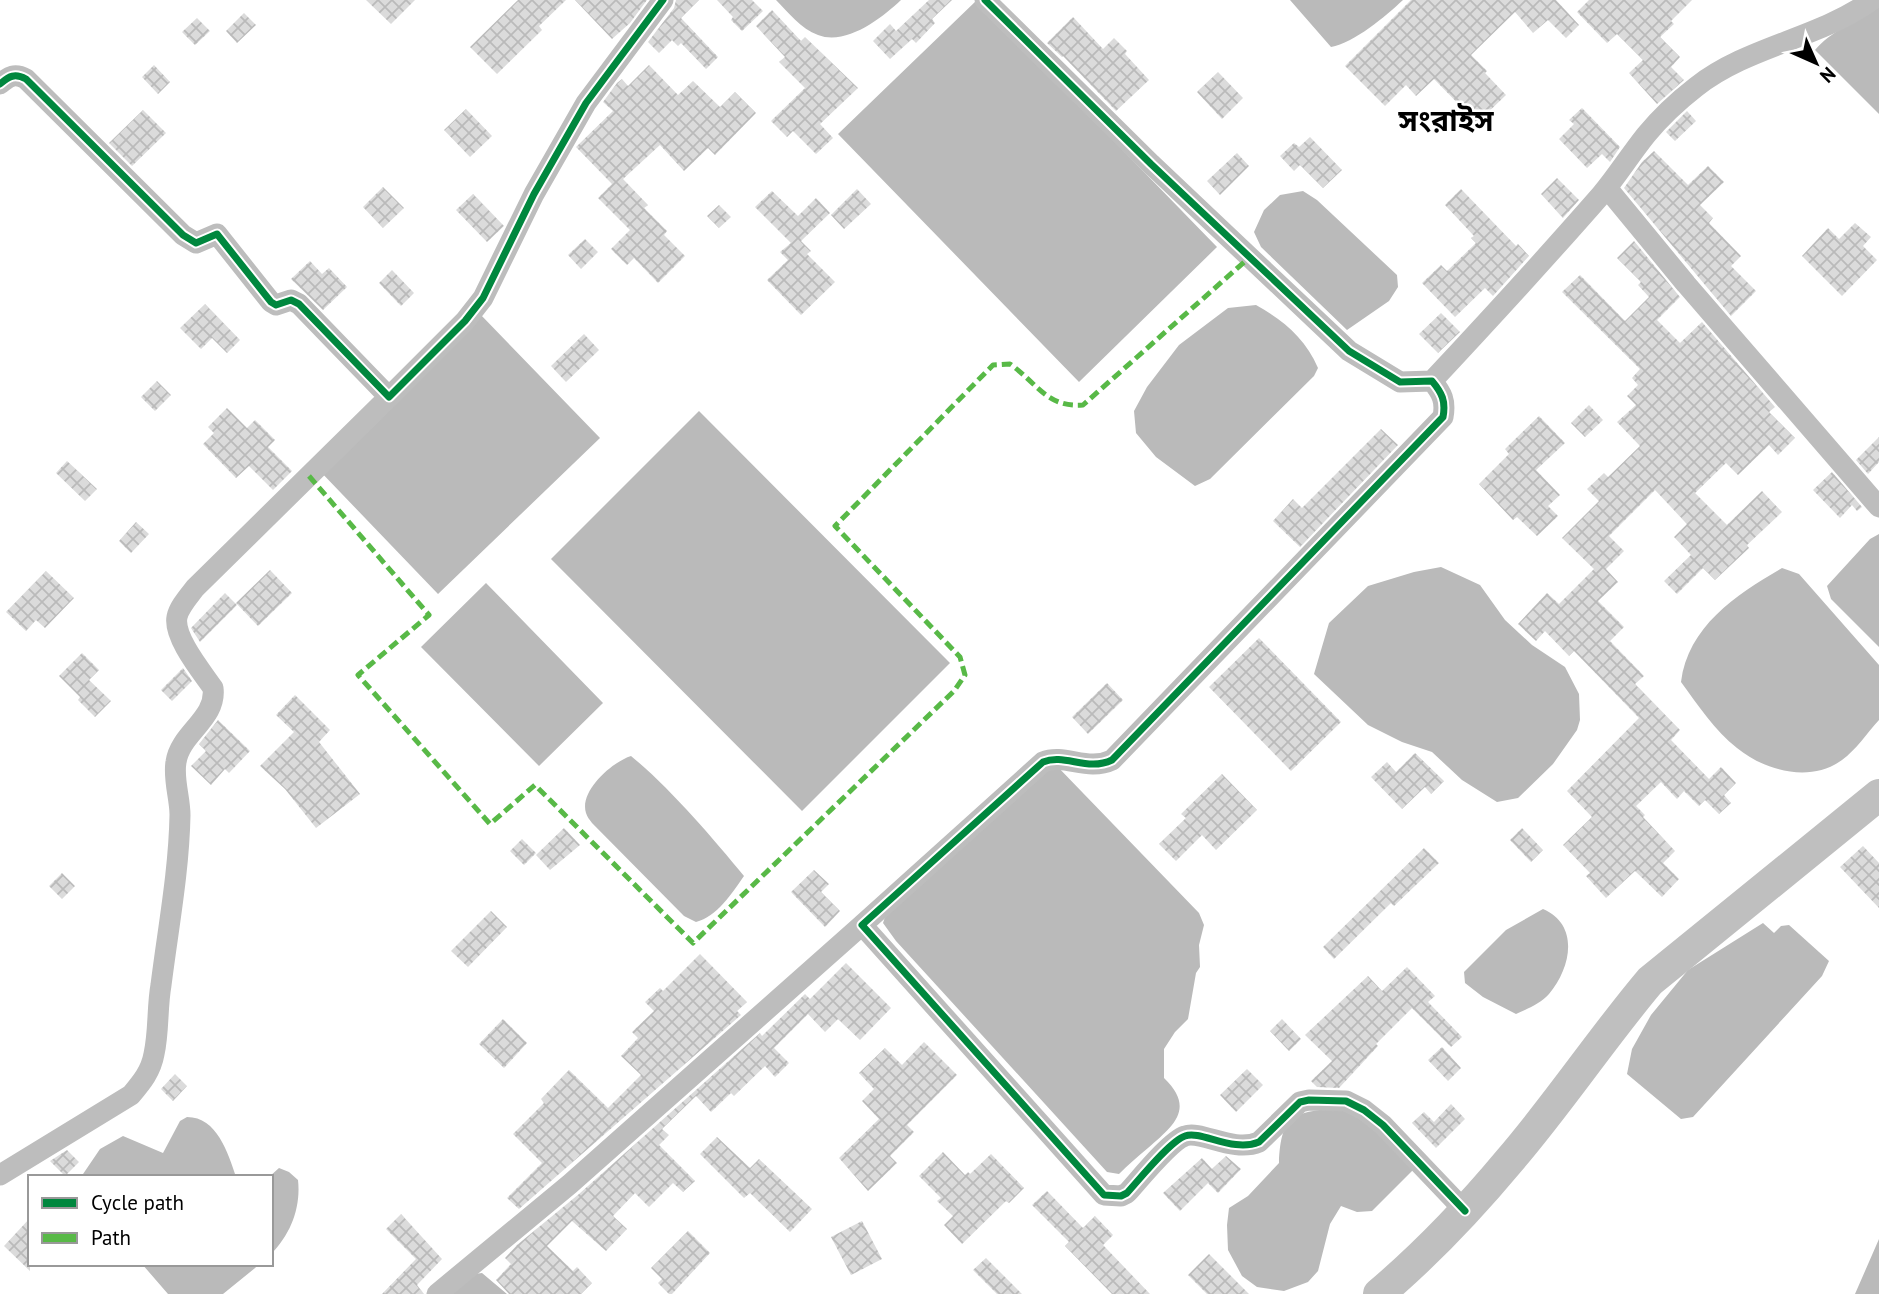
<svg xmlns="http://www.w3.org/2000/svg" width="1879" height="1294" viewBox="0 0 1879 1294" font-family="'PT Sans','Noto Sans Bengali',sans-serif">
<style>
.water{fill:#bababa}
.building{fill:url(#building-cross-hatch)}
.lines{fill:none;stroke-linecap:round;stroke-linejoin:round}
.street{stroke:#bdbdbd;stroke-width:21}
.secondary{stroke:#bfbfbf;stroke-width:32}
.quiet{stroke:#58b947;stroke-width:5;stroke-dasharray:10 5;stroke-linecap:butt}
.cycleway-casing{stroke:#fff;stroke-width:11}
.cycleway{stroke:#00873e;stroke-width:7}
.labels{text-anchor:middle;stroke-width:5;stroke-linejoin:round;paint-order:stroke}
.district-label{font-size:30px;font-weight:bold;fill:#000;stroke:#fff}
</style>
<defs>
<pattern id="building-cross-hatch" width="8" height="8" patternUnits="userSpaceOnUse" patternTransform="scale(1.75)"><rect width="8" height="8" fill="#dbdbdb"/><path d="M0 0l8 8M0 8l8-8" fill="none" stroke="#bababa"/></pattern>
</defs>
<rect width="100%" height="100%" fill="#fff"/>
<path class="water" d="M776 0H901C882 18 846 46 818 35 801 29 788 12 776 0Z
M977 0 1217 247 1079 382 838 134Z
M1290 0H1403C1386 16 1354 43 1331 47Z
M1879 4V114L1815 50C1830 32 1859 19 1879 4Z
M1303 191 1317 200 1397 275 1398 287 1389 301 1347 330 1261 247 1254 232 1264 210 1280 195Z
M1256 305C1284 321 1305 338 1318 368L1314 376 1210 479 1195 486 1156 457 1136 433 1134 411 1147 387 1179 345 1228 308Z
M479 313 600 438 438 594 317 468Z
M699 411 950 663 802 811 551 559Z
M1879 534V647L1831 599 1827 586 1870 539Z
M1441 567 1480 585 1505 620 1532 645 1565 667 1579 694 1580 720 1577 730 1553 764 1518 798 1497 802 1462 780 1432 752 1402 742 1368 725 1314 674 1329 623 1368 586 1414 572Z
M1782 568 1799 574 1879 665V720C1867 733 1856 750 1842 760 1811 783 1765 771 1737 748 1715 731 1698 705 1681 682 1688 626 1737 594 1782 568Z
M486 583 603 703 539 766 421 647Z
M631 756C669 787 712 837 744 876 732 893 717 917 696 922L684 916 592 823C590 820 587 817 586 813 579 791 612 762 631 756Z
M1054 763 1199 913 1204 925 1199 945 1200 967 1196 973 1188 1019 1175 1032 1164 1049V1078C1196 1109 1173 1126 1148 1148 1138 1156 1128 1165 1119 1174L1107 1172 896 941 883 923 885 917Z
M1543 909C1580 925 1571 968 1549 994 1540 1004 1527 1009 1516 1014L1483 997 1465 983 1464 972 1506 930Z
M1763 923 1774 933 1781 926 1789 925 1829 961 1822 976 1693 1117 1681 1119 1627 1074 1632 1049 1651 1015 1688 970Z
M1341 1108 1368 1120 1416 1167 1372 1211 1357 1212 1341 1206 1330 1224 1318 1271 1308 1282 1284 1291 1257 1287 1242 1276 1228 1250 1227 1225 1229 1208 1248 1196 1279 1163C1281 1113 1294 1112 1341 1108Z
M187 1117C217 1117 228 1153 236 1177H81L100 1149 123 1136 163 1153 180 1121Z
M279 1168 289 1172 298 1180C301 1207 291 1234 271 1254V1177H269Z
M1879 1239V1294H1855Z
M142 1264H260L223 1294H168Z
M482 1273 507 1294H444L475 1274Z"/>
<path class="building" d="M366 0H415L391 24Z
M518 0H566L539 26 542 30 497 74 470 47Z
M575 0H647L630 23 612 39Z
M676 0H699L681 18 718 57 706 69 681 43 678 46 672 40 659 53 648 42 674 8Z
M717 0H752L763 11 742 31 731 20 733 17Z
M929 0H952L932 19 935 23 916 43 912 39 890 59 873 41 890 24 896 31Z
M1411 0H1556L1579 25 1566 38 1548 20 1533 33 1515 12 1471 55 1487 71 1485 73 1506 95 1477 123 1434 79 1416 96 1406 85 1385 106 1345 66Z
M1589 0H1692L1671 21 1674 24 1660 37 1680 57 1671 67 1684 80 1657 104 1629 73 1643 60 1617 34 1607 43 1577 12Z
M772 10 801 41 805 37 858 88 820 124 833 138 816 154 793 131 787 137 771 121 805 88 779 62 785 57 756 26Z
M244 13 256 25 237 43 226 31Z
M1073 17 1103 49 1114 38 1127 51 1125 54 1149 80 1116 111 1063 56 1062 57 1047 43Z
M197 18 210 31 195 45 182 32Z
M154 65 170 82 158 94 142 77Z
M649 65 678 95 693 81 720 107 735 92 756 113 715 155 708 148 684 171 660 145 623 179 648 205 644 208 667 231 664 235 685 256 658 283 634 258 627 265 611 249 630 230 598 198 612 184 576 147 613 111 603 102 617 83 622 79 628 86Z
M1218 72 1243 98 1222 119 1197 92Z
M1582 108 1620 147 1610 162 1602 154 1587 168 1559 139 1574 124 1569 120Z
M466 109 492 136 470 157 444 130Z
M143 110 166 133 132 166 109 143Z
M1687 111 1696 121 1675 141 1666 132Z
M1310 137 1342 170 1323 188 1300 165 1294 171 1280 156 1294 143 1299 147Z
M1654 151 1688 185 1708 166 1724 182 1700 205 1713 218 1709 223 1741 256 1731 266 1756 291 1731 316 1624 188 1642 162Z
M1237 153 1249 166 1220 195 1207 181Z
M1557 178 1579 200 1563 218 1541 194Z
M383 187 404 208 383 228 363 207Z
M857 189 871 204 844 229 831 215Z
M1461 189 1516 246 1518 244 1529 256 1493 296 1485 288 1455 317 1422 283 1441 265 1447 271 1476 243 1471 238 1474 236 1445 205Z
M772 191 798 216 816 198 830 213 801 241 811 251 807 254 835 282 801 315 767 280 788 260 780 252 791 243 755 207Z
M473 194 504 226 487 242 456 210Z
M719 205 731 217 719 228 707 216Z
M1855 223 1871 237 1863 246 1877 260 1842 296 1802 256 1828 228 1839 239Z
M585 239 598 252 581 269 568 255Z
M1634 241 1680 297 1657 320 1680 343 1702 322 1775 407 1769 412 1795 438 1778 455 1769 445 1738 475 1726 463 1695 493 1727 525 1762 491 1782 512 1747 545 1749 548 1715 580 1703 568 1677 594 1664 581 1691 555 1674 537 1687 524 1655 490 1609 536 1624 551 1606 569 1618 582 1598 601 1624 627 1610 641 1644 676 1635 684 1680 730 1671 740 1709 779 1721 767 1736 783 1724 795 1731 803 1719 814 1705 800 1699 806 1684 791 1677 799 1661 782 1636 806 1645 815 1643 817 1675 851 1663 863 1679 879 1662 897 1635 871 1606 898 1586 876 1590 873 1563 845 1592 817 1567 791 1639 718 1574 651 1569 656 1545 631 1536 641 1518 624 1547 593 1559 604 1594 569 1562 538 1599 501 1587 489 1604 473 1608 477 1640 446 1617 422 1636 405 1627 396 1638 385 1632 378 1640 369 1562 292 1580 275 1625 321 1649 297 1638 285 1641 282 1617 258Z
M310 261 322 274 329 268 347 287 323 310 291 279Z
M392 270 414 293 401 306 379 283Z
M205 304 240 340 227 353 212 338 201 349 180 328Z
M1441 313 1460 332 1438 353 1419 334Z
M584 334 599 350 566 382 551 366Z
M157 381 171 395 155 411 141 397Z
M1589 405 1603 420 1585 437 1571 423Z
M227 408 247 428 255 420 275 440 268 447 292 471 273 490 249 466 236 478 203 444 214 433 208 427Z
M1539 416 1565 443 1536 470 1560 495 1548 506 1558 516 1537 536 1517 517 1513 520 1479 484 1509 454 1505 449Z
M1381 429 1398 445 1300 547 1273 521 1293 499 1302 508Z
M1879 437V462L1868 474 1856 460Z
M67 461 97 489 85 501 56 473Z
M1832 472 1862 507 1857 511 1852 505 1840 518 1813 490Z
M136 522 149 534 131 553 119 541Z
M270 570 292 593 258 626 236 603Z
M46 571 74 598 45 628 36 620 26 631 6 612Z
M225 593 237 605 200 642 191 628Z
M1259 638 1341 722 1291 771 1209 687Z
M82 653 99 670 89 680 111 701 95 717 78 700 80 697 59 676Z
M183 668 192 681 172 701 161 690Z
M1107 683 1123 700 1088 734 1072 717Z
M295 695 330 730 319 742 360 794 316 828 285 789 260 766 294 732 276 715Z
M218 720 250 751 229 773 225 769 211 785 191 766 206 751 199 744Z
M1415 753 1444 781 1431 794 1425 787 1402 809 1371 777 1387 762 1396 772Z
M1222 774 1257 810 1216 850 1202 835 1176 861 1159 844 1186 818 1181 814Z
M564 828 580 845 550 870 536 855Z
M1522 828 1543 850 1531 862 1510 840Z
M522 839 536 853 524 865 510 851Z
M1863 846 1879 863V908L1840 867Z
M1424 848 1439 863 1394 906 1391 903 1334 959 1323 947Z
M814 870 829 884 821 892 840 911 825 927 791 892Z
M62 873 75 886 62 899 49 886Z
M491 911 507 927 468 967 451 951Z
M700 954 747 1002 737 1011 741 1015 519 1209 507 1198 542 1163 513 1134 544 1103 541 1099 569 1070 608 1108 641 1075 621 1056 638 1038 632 1032 654 1011 645 1002 660 988 663 991Z
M846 963 891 1008 860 1040 838 1019 825 1032 808 1014 774 1048 789 1063 775 1077 765 1066 734 1096 731 1093 711 1112 696 1096 662 1129 669 1135 659 1145 695 1181 683 1192 673 1183 649 1207 635 1193 613 1216 627 1229 606 1251 572 1221 547 1246 573 1271 577 1267 592 1283 581 1294H509L496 1280 511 1264 505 1258 517 1245 579 1194 760 1033 762 1036 805 994 810 999Z
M1407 967 1435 996 1428 1002 1462 1037 1451 1047 1412 1008 1376 1044 1378 1046 1339 1088 1317 1087 1311 1081 1332 1061 1305 1035 1368 976 1382 991Z
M503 1019 527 1043 504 1068 479 1044Z
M1282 1019 1301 1039 1289 1051 1270 1031Z
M924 1042 957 1075 907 1125 914 1132 890 1156 897 1163 868 1191 839 1158 879 1119 862 1101 874 1089 859 1073 885 1048 902 1065Z
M1442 1047 1461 1068 1448 1081 1428 1060Z
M1247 1069 1263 1085 1236 1112 1220 1095Z
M175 1074 187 1086 173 1101 161 1089Z
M1451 1104 1465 1119 1436 1148 1412 1123 1424 1112 1434 1122Z
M717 1137 750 1168 759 1159 812 1209 790 1232 750 1193 744 1198 700 1154Z
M67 1150 79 1162 65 1176 50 1161Z
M943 1152 965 1175 968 1172 970 1174 991 1154 1024 1188 1009 1203 1006 1201 962 1244 944 1225 953 1216 937 1201 941 1198 919 1176Z
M1226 1156 1241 1169 1218 1193 1208 1183 1180 1211 1163 1193 1202 1158 1212 1169Z
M1047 1191 1083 1228 1095 1216 1113 1235 1103 1245 1150 1294H1112L1065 1246 1069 1242 1032 1205Z
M401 1214 442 1259 417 1285 424 1294H382L416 1259 386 1229Z
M30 1218V1271L4 1246Z
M862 1221 882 1259 851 1275 831 1237Z
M688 1231 710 1253 672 1294H669L658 1283 662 1279 651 1268Z
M1209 1254 1249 1294H1207L1188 1275Z
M986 1258 1022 1294H997L973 1270Z"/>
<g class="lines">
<path class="street" d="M985 0 1151 164 1349 351 1400 382 1432 381C1442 393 1446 401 1443 417L1112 760C1087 772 1065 753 1043 762L862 925 1104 1195 1121 1196 1127 1193C1139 1180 1170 1141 1185 1136 1201 1130 1233 1153 1259 1142L1300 1102 1309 1100 1346 1101 1364 1110 1383 1125 1465 1211
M0 84C9 76 15 73 26 79L183 235 196 243 217 234 271 302 276 305 291 300 299 304 389 397 465 321 483 298 534 194 586 103 663 0
M1607 188 1686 284 1879 507
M1432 381C1489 320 1546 258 1601 195 1617 176 1630 155 1646 135 1660 118 1678 101 1696 87 1748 46 1818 39 1872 0
M0 1175 131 1095C142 1082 151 1071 154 1054 159 1032 157 1007 161 985 168 929 179 871 180 815 180 798 173 779 176 762 180 733 217 719 213 688 202 672 173 637 177 617 179 607 189 596 195 588L389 397
M437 1294 570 1184 862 925"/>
<path class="secondary" d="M1379 1294C1426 1254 1469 1209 1509 1161 1559 1103 1601 1039 1650 981L1879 795"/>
<path class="quiet" d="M309 476 429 615 358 675 490 824 535 785 693 943 954 691 965 675 960 657 835 526 993 365 1010 364C1037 383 1047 408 1083 405L1251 256"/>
<defs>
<path id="cycleway" d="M985 0 1151 164 1349 351 1400 382 1432 381C1442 393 1446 401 1443 417L1112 760C1087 772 1065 753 1043 762L862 925 1104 1195 1121 1196 1127 1193C1139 1180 1170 1141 1185 1136 1201 1130 1233 1153 1259 1142L1300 1102 1309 1100 1346 1101 1364 1110 1383 1125 1465 1211
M0 84C9 76 15 73 26 79L183 235 196 243 217 234 271 302 276 305 291 300 299 304 389 397 465 321 483 298 534 194 586 103 663 0"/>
</defs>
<use href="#cycleway" class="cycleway-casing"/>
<use href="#cycleway" class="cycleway"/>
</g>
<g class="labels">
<g class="district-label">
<text x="1446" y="131">সংরাইস</text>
</g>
</g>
<rect x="28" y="1175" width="245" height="91" fill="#ffffff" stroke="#999999" stroke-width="2"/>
<rect x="42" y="1198" width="35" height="10" fill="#00873e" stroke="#999999" stroke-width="2"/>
<text x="91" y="1210" font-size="21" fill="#000000">Cycle path</text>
<rect x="42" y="1233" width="35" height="10" fill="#58b947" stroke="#999999" stroke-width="2"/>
<text x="91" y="1245" font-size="21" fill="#000000">Path</text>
<g transform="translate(1816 63) rotate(135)" stroke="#ffffff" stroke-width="5" paint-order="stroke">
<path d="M0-5L12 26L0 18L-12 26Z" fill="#000000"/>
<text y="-10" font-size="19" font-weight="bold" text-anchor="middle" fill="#000000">N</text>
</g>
</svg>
